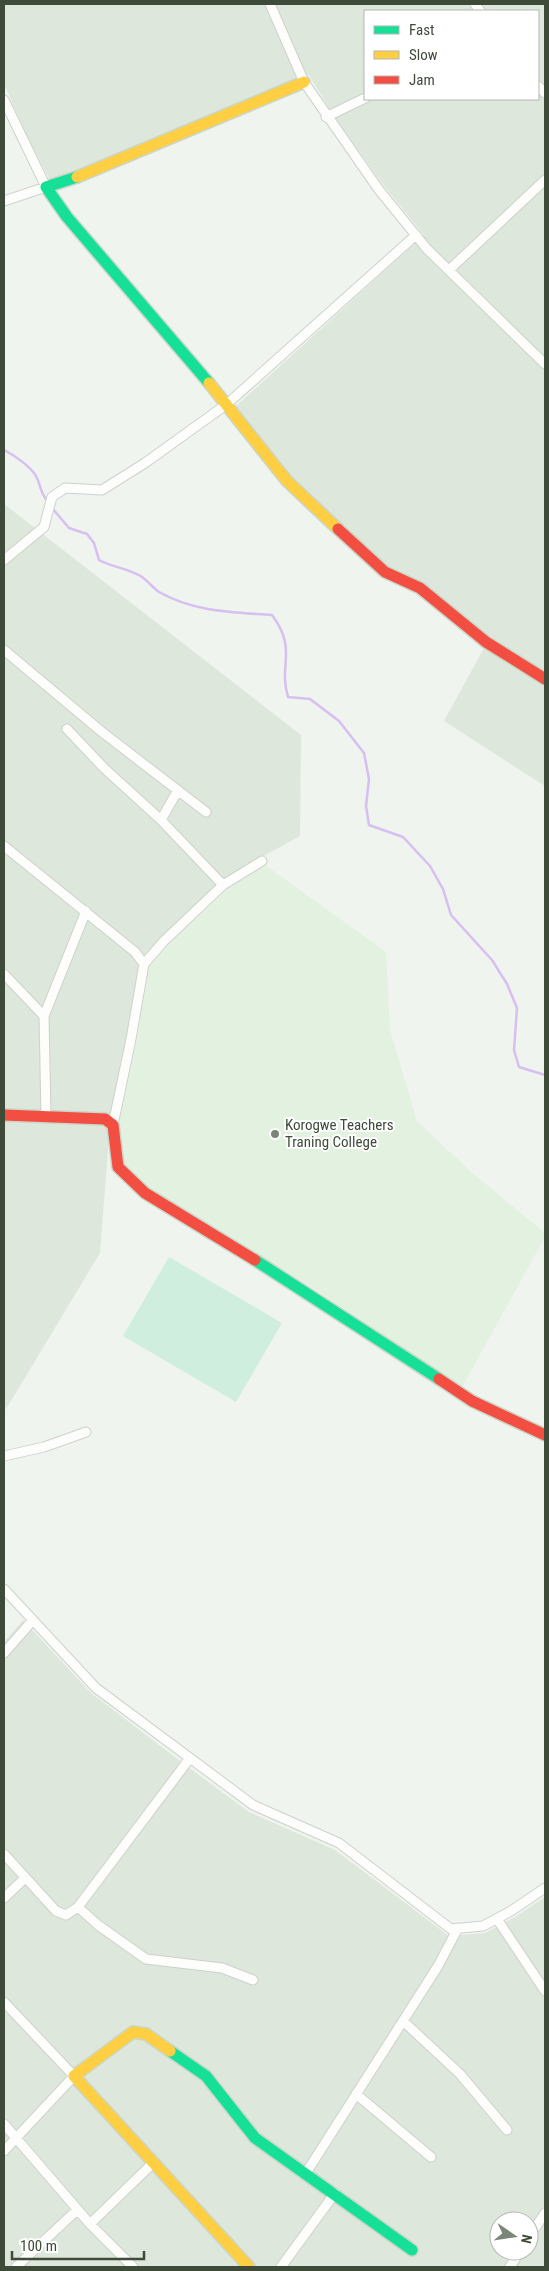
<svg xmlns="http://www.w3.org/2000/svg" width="549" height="2271" viewBox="0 0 549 2271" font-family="'Roboto Condensed',sans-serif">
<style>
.residential{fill:#dee7dc;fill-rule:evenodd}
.education{fill:#e3f1e0}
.green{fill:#cfeede}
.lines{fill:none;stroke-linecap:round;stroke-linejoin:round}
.stream{stroke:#d7bff1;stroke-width:2.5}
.street-casing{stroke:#cdd2cb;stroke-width:11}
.fast-casing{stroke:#cad6c8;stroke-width:14}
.slow-casing{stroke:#cad6c8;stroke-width:14}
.jam-casing{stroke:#cad6c8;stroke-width:14}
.street{stroke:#fdfdfc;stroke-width:9}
.fast{stroke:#16e098;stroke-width:11}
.slow{stroke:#ffcf43;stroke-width:11}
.jam{stroke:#f24e42;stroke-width:11}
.poi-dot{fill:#7c8678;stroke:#fff;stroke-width:2}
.labels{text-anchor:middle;stroke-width:4;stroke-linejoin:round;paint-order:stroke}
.poi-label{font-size:15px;fill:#3e4b39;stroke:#fff;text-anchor:start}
</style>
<rect width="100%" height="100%" fill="#eff4ee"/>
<path class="residential" d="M4 4H545V786L444 721 490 637 388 567 292 477 236 406 424 235 384 186 332 113 309 75 85 170 50 180 26 134 4 84ZM365 11H538V99H365Z
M4 504 301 735 300 836 260 858 162 939 138 986 110 1124 100 1253 6 1409 4 1408Z
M23 1620 91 1693 184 1764 249 1812 335 1850 449 1936 485 1933 515 1917 545 1897V2267H4V1642ZM499 2221H529V2251H499Z"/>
<path class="education" d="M265 865 386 952 390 1030 417 1121 471 1172 545 1233V1237L462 1387 313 1288 149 1188 123 1164 119 1123 137 1040 149 966 168 945 227 890Z"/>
<path class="green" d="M169 1257 282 1323 236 1402 123 1336Z"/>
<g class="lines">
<path class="stream" d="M4 450C14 455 30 466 36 476 41 485 39 491 48 502
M52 508 69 528 87 534 94 543 99 560C114 568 128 568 142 577 148 581 153 588 159 592 194 612 233 612 272 615 298 650 278 664 288 697L310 699 339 721 364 753 369 779 366 806 369 825 403 837 430 866 443 889 451 915 492 960 507 984 517 1008 514 1050 519 1067 545 1075"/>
<defs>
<path id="street" d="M270 4 304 82 379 190 427 249 545 364
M475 4 480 11
M538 86 545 93
M4 100 46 187 4 201
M326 117 365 98
M449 270 545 180
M4 560 44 527 52 497 65 488 102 490 145 463 227 404 416 235
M4 650 102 732 206 812
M67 729 104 768 161 820 223 885
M161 820 178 790
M4 846 135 952 144 964
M4 974 44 1016
M46 1116 44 1016 86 911
M113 1125 131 1039 144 964 164 941 223 885 262 861
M4 1456 44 1447 86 1432
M4 1589 96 1688 253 1805 339 1843 451 1929 483 1926 511 1911 545 1888
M4 1653 33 1620
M4 1854 56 1911 66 1915 78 1907 190 1758
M4 1898 25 1878
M78 1907 98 1925 146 1959 222 1968 253 1980
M497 1919 545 1991
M4 2002 74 2076 4 2151
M403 2021 460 2074 507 2130
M356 2094 431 2157
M4 2124 90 2224 133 2267
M306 2173 438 1966 458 1928
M90 2224 154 2162
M529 2237 545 2213
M16 2267 77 2210
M281 2267 335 2193
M510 2267 520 2251"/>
<path id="fast" d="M77 177 46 187 67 217 209 383
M255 1260 439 1379
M170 2051 206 2076 255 2138 412 2250"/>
<path id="slow" d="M77 177 304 82
M209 383 287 481 338 529
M170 2051 146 2034 133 2032 74 2076 249 2267"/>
<path id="jam" d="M338 529 385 572 420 588 486 642 545 679
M4 1115 105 1119 113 1125 118 1167 145 1193 255 1260
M439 1379 472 1401 545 1435"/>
</defs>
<use href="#street" class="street-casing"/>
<use href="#fast" class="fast-casing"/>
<use href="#slow" class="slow-casing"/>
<use href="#jam" class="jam-casing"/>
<use href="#street" class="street"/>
<use href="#fast" class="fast"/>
<use href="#slow" class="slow"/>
<use href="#jam" class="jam"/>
</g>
<circle class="poi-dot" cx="275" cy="1134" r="5"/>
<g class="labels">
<g class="poi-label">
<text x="285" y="1130">Korogwe Teachers<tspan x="285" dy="17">Traning College</tspan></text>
</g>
</g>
<rect width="549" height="2271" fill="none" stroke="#3e4b39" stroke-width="10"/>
<rect x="364" y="10" width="175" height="90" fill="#ffffff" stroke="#b2b7b0"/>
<rect x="374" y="26" width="25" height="8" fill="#16e098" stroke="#b2b7b0"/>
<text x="409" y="35" font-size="15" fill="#3e4b39">Fast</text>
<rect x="374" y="51" width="25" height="8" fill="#ffcf43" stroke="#b2b7b0"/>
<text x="409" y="60" font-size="15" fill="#3e4b39">Slow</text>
<rect x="374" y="76" width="25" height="8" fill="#f24e42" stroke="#b2b7b0"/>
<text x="409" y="85" font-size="15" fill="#3e4b39">Jam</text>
<g transform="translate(514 2236) rotate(103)"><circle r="24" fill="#ffffff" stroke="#b2b7b0"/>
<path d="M0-4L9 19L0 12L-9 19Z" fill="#7c8678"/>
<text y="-8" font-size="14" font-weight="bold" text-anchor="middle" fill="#3e4b39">N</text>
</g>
<path d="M12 2251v8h132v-8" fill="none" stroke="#3e4b39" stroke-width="2.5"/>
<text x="20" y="2251" font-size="15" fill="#3e4b39" stroke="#ffffff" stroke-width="4" paint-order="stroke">100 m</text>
</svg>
